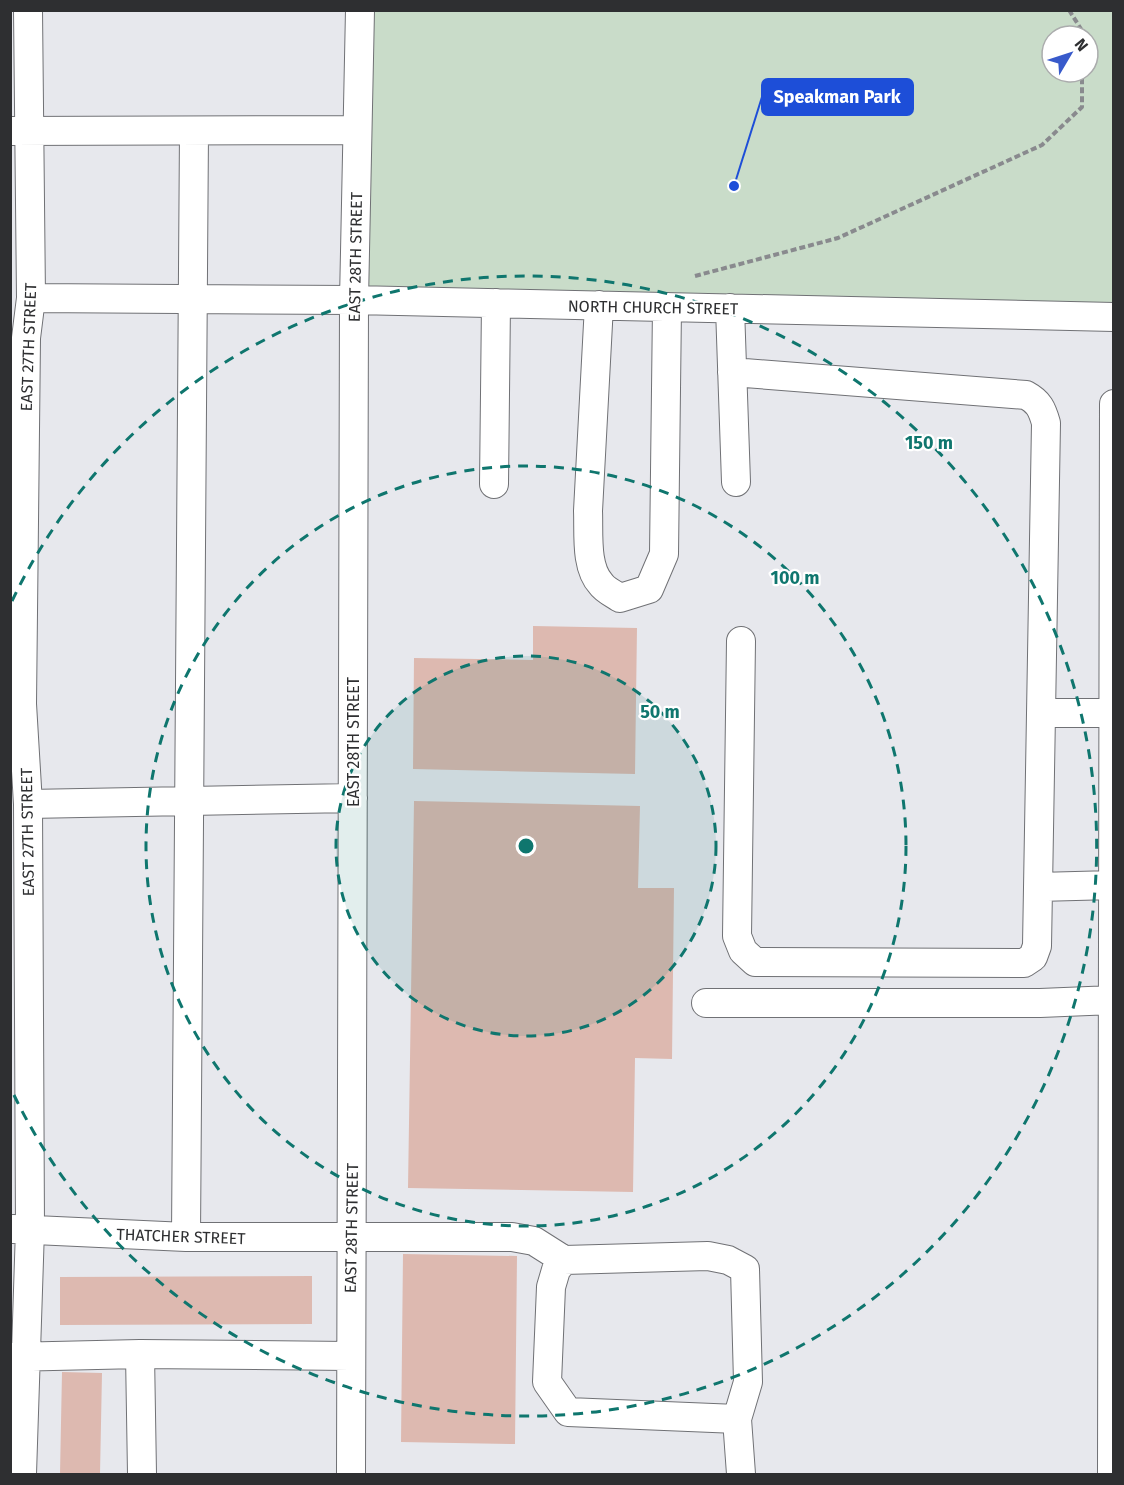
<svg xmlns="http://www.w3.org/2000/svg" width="1124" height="1485" viewBox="0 0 1124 1485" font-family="'Fira Sans',sans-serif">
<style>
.green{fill:#c9dcc9;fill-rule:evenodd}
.building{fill:#ddb9b0}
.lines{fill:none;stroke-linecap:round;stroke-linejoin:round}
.minor-casing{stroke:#707175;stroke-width:30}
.path{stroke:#898a8e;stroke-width:4;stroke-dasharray:6 3;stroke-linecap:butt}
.minor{stroke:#fff;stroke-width:28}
.ring{fill:none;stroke:#0f766e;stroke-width:3;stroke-dasharray:10 8}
.labels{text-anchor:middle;stroke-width:4.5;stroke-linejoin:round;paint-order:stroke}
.street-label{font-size:16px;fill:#2e2f31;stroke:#fff}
.centre{fill:#0f766e;stroke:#fff;stroke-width:3}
.ring-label{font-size:18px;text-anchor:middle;font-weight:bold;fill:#0f766e;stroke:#fff;stroke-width:4.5;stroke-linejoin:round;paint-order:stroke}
.leader{fill:none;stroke:#1d4ed8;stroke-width:2}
.callout-dot{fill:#1d4ed8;stroke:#fff;stroke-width:2}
.callout{fill:#1d4ed8;stroke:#1d4ed8;stroke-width:2}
.callout-label{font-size:18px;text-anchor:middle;font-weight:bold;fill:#fff}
</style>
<rect width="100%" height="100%" fill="#e7e8ed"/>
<path class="green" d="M357 11H1113V317L354 300ZM1052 36H1088V72H1052Z"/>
<path class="building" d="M533 626 637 628 635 774 413 769 414 658 533 660Z
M414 801 640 806 638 888H674L672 1059 635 1058 633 1192 408 1188Z
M403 1254 517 1256 515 1444 401 1442Z
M312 1276V1324L60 1325V1277Z
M62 1372 102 1373 100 1474H60Z"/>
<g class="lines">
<defs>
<path id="minor" d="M10 131 357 130
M31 298 354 300 1114 317
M599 305 588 511C589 533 585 567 601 584 605 590 614 594 620 598L649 589 664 554 667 307
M730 308 736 482
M732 372 1026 395C1039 402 1042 409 1046 423L1037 946 1033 957 1024 963 755 962 743 951 737 936 741 641
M494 484 496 303
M1041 713H1114
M28 804 353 798
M1038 887 1113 885
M706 1003H1040L1113 1000
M13 1229 186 1237H512L534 1241 564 1260
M186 1237 194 131
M140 1354 349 1356
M10 1357 140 1354 142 1474
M737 1419 568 1412 547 1382 551 1287 556 1270 564 1260 708 1256 728 1260 745 1269 748 1382 737 1419 741 1474
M22 1474 30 1229 28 804 22 704 26 338 31 298 28 10
M351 1474 354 300 360 10
M1112 1474 1114 404"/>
</defs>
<use href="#minor" class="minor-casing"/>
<path class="path" d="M1069 10 1081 29V36
M695 276 838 238 1042 145 1082 107V72"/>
<use href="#minor" class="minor"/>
</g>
<circle cx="526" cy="846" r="190" fill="#0f766e" fill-opacity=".12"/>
<g class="ring">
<circle cx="526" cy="846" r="190"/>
<circle cx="526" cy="846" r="380"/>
<path d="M12 601A570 570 0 1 1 12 1091"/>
</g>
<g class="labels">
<g class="street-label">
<text transform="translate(355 257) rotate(-89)" y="6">EAST 28TH STREET</text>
<text transform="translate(653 307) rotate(1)" y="6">NORTH CHURCH STREET</text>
<text transform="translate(28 347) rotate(-88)" y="6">EAST 27TH STREET</text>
<text transform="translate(353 742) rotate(-90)" y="6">EAST 28TH STREET</text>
<text transform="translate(27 832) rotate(-91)" y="6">EAST 27TH STREET</text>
<text transform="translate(351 1228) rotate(-89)" y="6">EAST 28TH STREET</text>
<text transform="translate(181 1236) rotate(2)" y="6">THATCHER STREET</text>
</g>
</g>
<circle cx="526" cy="846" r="9" class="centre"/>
<g class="ring-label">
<text x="929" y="449">150 m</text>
<text x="795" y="584">100 m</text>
<text x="660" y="718">50 m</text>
</g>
<path class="leader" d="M734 186L762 97"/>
<circle class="callout-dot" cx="734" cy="186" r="6"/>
<rect class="callout" x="762" y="79" width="151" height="36" rx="6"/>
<g class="callout-label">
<text x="837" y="103">Speakman Park</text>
</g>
<rect width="1124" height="1485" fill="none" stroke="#2e2f31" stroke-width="24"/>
<g transform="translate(1070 54) rotate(51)"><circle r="28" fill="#ffffff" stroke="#abacad" stroke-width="1.5"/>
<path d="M0-4.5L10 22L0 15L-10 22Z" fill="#385acb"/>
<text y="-9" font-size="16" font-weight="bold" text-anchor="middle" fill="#2e2f31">N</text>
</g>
</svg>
